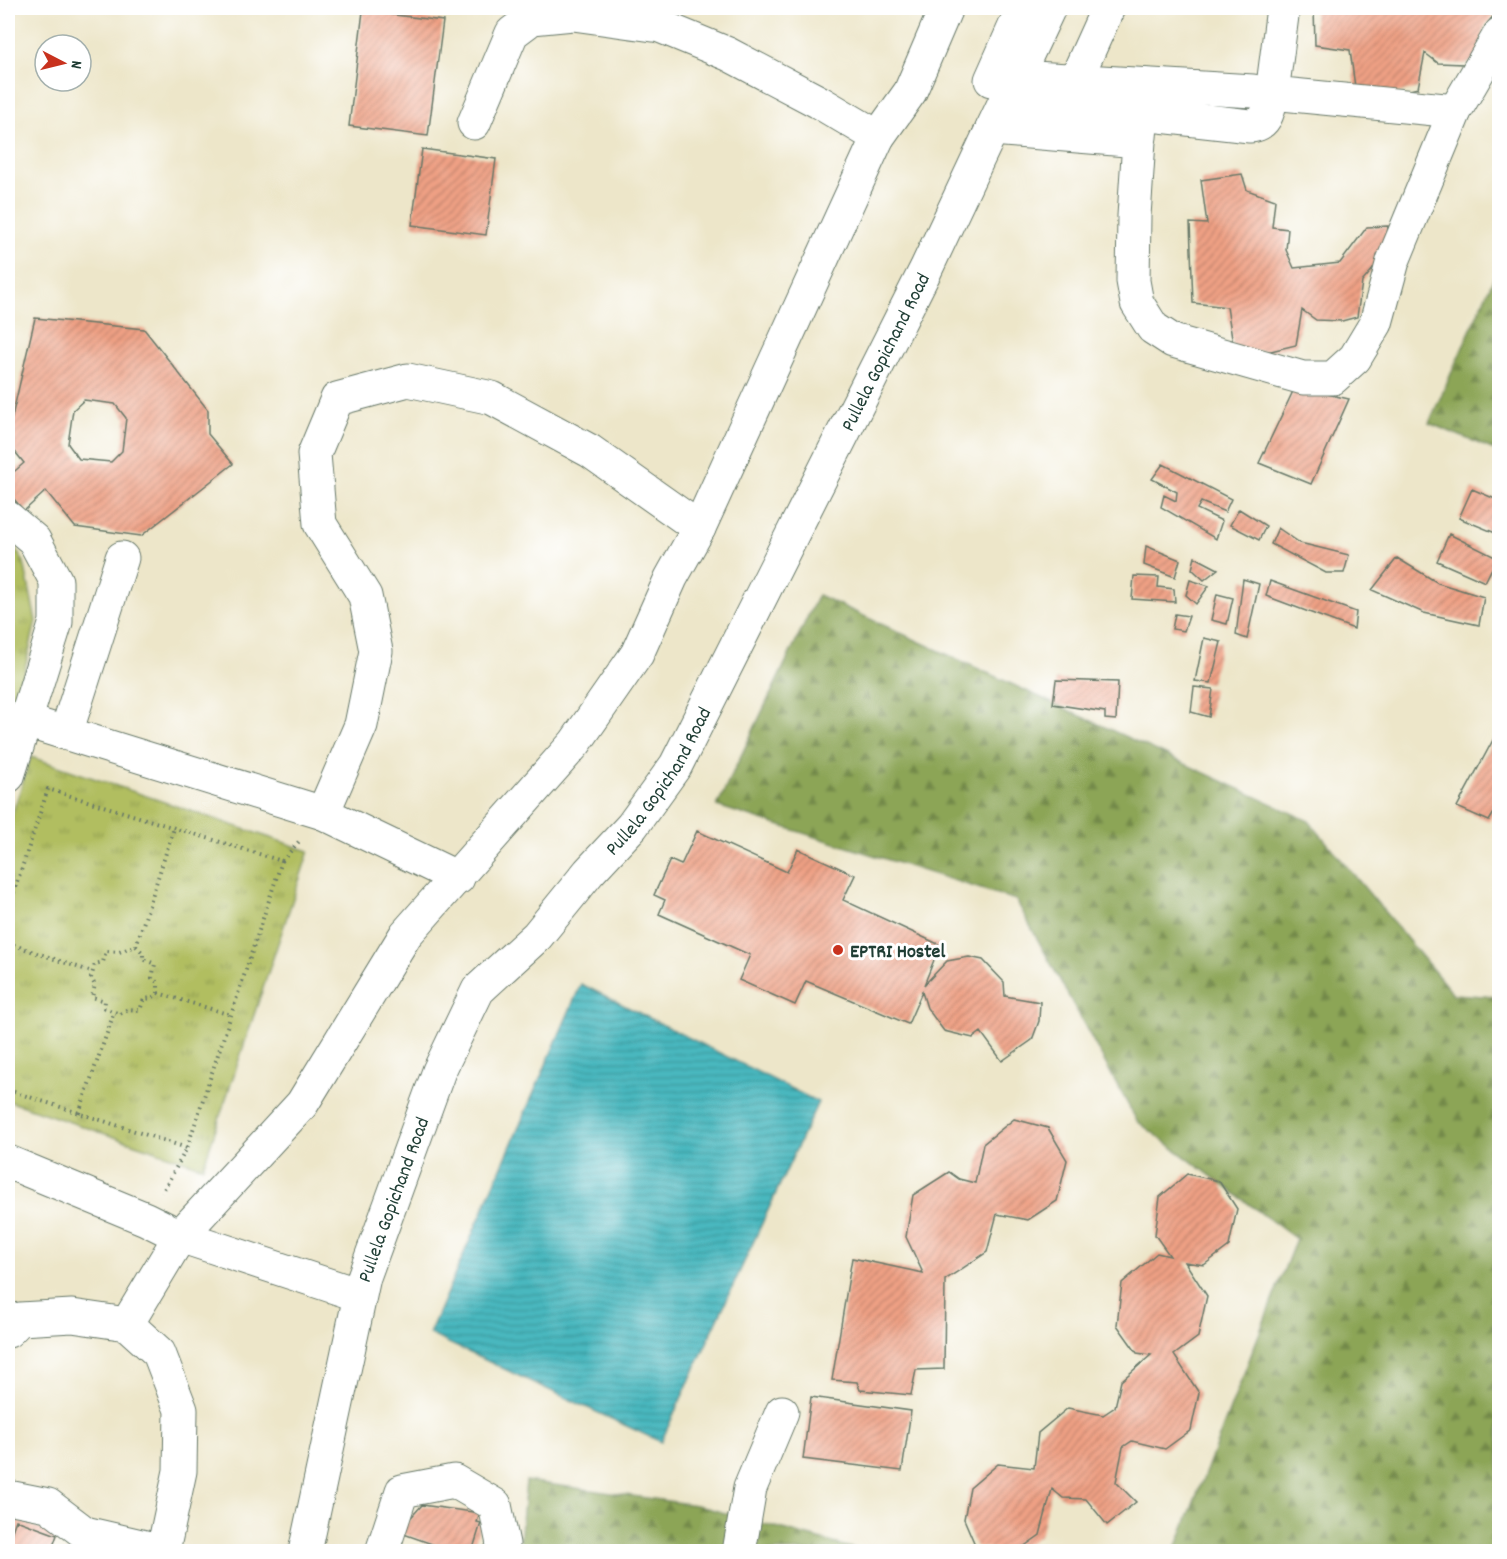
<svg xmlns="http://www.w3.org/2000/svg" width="1507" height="1559" viewBox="0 0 1507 1559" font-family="Dekko,sans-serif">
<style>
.grass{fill:url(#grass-tufts);stroke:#687e4a;stroke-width:1.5}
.forest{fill:url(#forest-firs);stroke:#567145;stroke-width:1.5}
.water{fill:url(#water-rules);stroke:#347a7a;stroke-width:1.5}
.building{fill:url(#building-hatch);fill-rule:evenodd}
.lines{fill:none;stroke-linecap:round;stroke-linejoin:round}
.minor-casing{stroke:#677868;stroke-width:35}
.path{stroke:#677868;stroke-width:4;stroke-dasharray:1.5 4.5;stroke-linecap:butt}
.minor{stroke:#fff;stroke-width:33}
.poi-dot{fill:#c8321e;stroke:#fff;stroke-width:2}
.labels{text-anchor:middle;stroke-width:6;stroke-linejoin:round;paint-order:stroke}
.street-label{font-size:20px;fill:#1f3d34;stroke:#fff}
.poi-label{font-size:20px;font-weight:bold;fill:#1f3d34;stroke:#fff;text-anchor:start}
</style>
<defs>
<pattern id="grass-tufts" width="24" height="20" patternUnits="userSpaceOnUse" patternTransform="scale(1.5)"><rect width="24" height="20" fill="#b1be60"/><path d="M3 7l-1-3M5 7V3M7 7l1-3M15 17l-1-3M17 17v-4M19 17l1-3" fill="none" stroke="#8f9c50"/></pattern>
<pattern id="forest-firs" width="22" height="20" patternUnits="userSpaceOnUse" patternTransform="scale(1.5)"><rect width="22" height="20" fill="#8ca556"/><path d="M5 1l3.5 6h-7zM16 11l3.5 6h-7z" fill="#728848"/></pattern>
<pattern id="water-rules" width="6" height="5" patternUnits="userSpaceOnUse" patternTransform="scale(1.5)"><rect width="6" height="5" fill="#48b8bf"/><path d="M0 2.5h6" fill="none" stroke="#3b979c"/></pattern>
<pattern id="building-hatch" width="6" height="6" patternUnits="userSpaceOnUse" patternTransform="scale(1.5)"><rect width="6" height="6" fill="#efa084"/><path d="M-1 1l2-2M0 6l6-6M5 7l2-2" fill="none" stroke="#c1846d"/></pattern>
</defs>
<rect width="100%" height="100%" fill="#fff"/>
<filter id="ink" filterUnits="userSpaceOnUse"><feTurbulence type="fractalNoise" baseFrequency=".0167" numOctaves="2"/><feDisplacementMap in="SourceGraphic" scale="12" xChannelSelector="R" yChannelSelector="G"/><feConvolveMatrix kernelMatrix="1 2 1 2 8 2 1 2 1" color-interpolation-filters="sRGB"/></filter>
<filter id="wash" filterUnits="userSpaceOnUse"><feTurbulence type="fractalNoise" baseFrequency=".008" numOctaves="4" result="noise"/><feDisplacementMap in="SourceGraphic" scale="24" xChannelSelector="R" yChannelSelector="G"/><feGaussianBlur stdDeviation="1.35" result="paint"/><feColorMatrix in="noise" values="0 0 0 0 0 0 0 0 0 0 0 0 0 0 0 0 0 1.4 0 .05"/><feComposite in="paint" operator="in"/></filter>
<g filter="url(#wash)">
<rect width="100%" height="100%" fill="#ede6c9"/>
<path class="grass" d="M8 538 24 562 36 621 8 742Z
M31 757 309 851 203 1167 8 1101V827Z"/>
<path class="forest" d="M1499 266V452L1429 423Z
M818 595 1309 821 1453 994 1499 997V1551H1175L1296 1239 1137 1121 1016 900 717 806Z
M526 1481 696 1505 862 1551 519 1552Z"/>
<path class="water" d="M581 984 818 1102 661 1442 429 1334Z"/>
<g id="blocks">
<path class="building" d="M1314 8H1414L1416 12 1455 8H1500L1485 26 1479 60 1464 64 1438 63 1425 53 1418 88 1393 94H1356L1350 50 1315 45Z
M363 11 443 21 428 136 349 126Z
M422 149 496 159 486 235 412 225Z
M1242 174 1247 190 1275 200 1272 227 1288 229 1286 250 1294 268 1340 263 1367 227 1388 226 1385 255 1362 282 1357 317 1342 321 1316 320 1302 310 1296 345 1271 351H1234L1227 307 1193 303 1190 223 1207 224 1201 180Z
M35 318 144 329 208 410V434L233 464 141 536 75 527 46 491 24 511 8 492V477L24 463 8 443V434ZM84 400 115 404 126 418 122 451 111 462 79 459 68 444 73 410Z
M1295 387 1349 399 1311 484 1259 463Z
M1163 464 1231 499 1225 512 1201 502 1197 509 1222 521 1216 539 1161 507 1164 495 1176 501 1177 492 1152 479Z
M1472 489 1500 501V535L1459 518Z
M1239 509 1266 526 1259 540 1230 525Z
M1278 528 1300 543 1349 555 1344 573H1326L1271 544Z
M1449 534 1497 558 1485 582 1437 561Z
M1146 546 1180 560 1175 577 1144 565Z
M1195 557 1218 569 1204 580 1192 569Z
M1397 558 1438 583 1484 597 1479 625 1424 613 1372 590Z
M1134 576 1159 577 1158 587 1174 589 1175 602 1132 599Z
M1243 579 1259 584 1247 639 1236 635Z
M1190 580 1209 586 1196 604 1186 595Z
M1270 581 1356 612 1354 629 1266 596Z
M1217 594 1233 598 1227 624 1211 620Z
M1175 614 1189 616 1184 631 1172 629Z
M1204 638 1221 642 1211 683 1195 681Z
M1056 680 1118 682 1116 720 1105 719V712L1053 704Z
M1194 687 1213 689 1209 717 1191 712Z
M1500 727V803L1489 821 1457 807Z
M697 831 787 872 798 849 855 875 843 900 940 945 924 985 947 961 969 957 983 960 1004 982 1005 996 1040 1002 1039 1021 1032 1040 1002 1061 981 1032 973 1038 944 1031 927 1008 922 992 908 1024 806 981 795 1005 739 980 750 955 659 914 665 900 654 895 670 860 681 865Z
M1014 1119 1048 1128 1067 1160 1057 1201 1028 1220 997 1214 987 1252 945 1280 944 1369 916 1370 911 1395 860 1390 857 1382 832 1380 852 1258 923 1273 906 1237 913 1195 949 1172 959 1179 975 1183 983 1144Z
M1187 1174 1219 1181 1237 1209 1229 1246 1204 1265 1185 1262 1207 1296 1198 1337 1174 1355 1199 1393 1191 1430 1165 1449 1132 1441 1123 1447 1116 1482 1136 1502 1107 1525 1086 1499 1063 1498 1052 1489 1040 1535 1016 1552 976 1547 964 1519 970 1488 998 1464 1034 1468 1038 1433 1068 1408 1103 1415 1115 1407 1121 1381 1151 1355 1137 1353 1117 1325 1122 1283 1157 1253 1170 1256 1155 1235 1160 1197Z
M811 1397 911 1411 902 1471 803 1459Z
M422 1505 480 1513 477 1522 481 1523 472 1552H445L446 1549 398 1532Z
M16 1520 57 1535 51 1552H8V1542Z
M396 1545 414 1552H394Z"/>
</g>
</g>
<g filter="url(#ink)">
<use href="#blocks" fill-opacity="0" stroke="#677868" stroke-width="1.5"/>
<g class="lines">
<defs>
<g id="minor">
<path d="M1283 8 1272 93 1455 111"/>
<path d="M1017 77 1253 91"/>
<path d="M991 80 1023 8"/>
<path d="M1075 81 1108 8"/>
<path d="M1145 85 1142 114 1250 126C1268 125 1269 108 1272 93"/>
<path d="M1005 102 1142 114 1140 137"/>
<path d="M474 123 512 33 532 18 573 14 660 26 728 54 819 102 878 137"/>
<path d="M992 129 1139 141 1134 216 1133 281 1137 303 1153 328 1173 341 1303 378H1333L1355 358 1376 323 1393 261 1455 111 1500 34"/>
<path d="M8 518 34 540 56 581V622L8 776"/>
<path d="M26 721 323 813"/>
<path d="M66 733 122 558"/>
<path d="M458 878 323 813 361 725 376 651 365 596 320 524 314 454 337 399 408 380 492 398 590 451 699 528"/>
<path d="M8 1162 146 1219 180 1236 302 1104 406 934 575 743 637 654 671 578 699 528 878 137 910 92 946 8"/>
<path d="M127 1324 180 1236 359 1295"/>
<path d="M8 1331 20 1319 72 1316 127 1324 159 1353 181 1410 180 1471 163 1551 85 1533 48 1505 8 1497"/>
<path id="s1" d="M305 1552 364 1277 439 1071 478 990 537 936 589 872 632 826 676 765 926 269 1049 8"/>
<path d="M382 1552 402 1491 454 1481 495 1505 503 1544 501 1552"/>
<path d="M739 1552 750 1488 782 1412"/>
</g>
</defs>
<use href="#minor" class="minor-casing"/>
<path class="path" d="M282 861 301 839
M8 910 48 789 282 861 187 1148 162 1193
M8 943 92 972
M136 946 143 953V959L155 964 152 978 158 983V993L152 998 144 999 140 1010 128 1009 120 1014 104 1008 105 1001 92 997 95 985 91 978 95 964 103 962 106 951 119 952Z
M136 946 174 828
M158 993 231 1015
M8 1090 187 1148
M79 1113 114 1013"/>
<use href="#minor" class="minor"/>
</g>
</g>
<circle class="poi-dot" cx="838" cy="950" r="6"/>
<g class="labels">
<g class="street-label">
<text dy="7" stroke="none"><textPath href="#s1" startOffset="1354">Pullela Gopichand Road</textPath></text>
<text dy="7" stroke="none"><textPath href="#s1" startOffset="868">Pullela Gopichand Road</textPath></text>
<text dy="7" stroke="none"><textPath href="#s1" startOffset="364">Pullela Gopichand Road</textPath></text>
</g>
<g class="poi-label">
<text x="850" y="957">EPTRI Hostel</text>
</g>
</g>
<rect width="1507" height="1559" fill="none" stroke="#fff" stroke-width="30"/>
<g transform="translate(63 63) rotate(97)"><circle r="28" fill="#ffffff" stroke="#a5b1ae" stroke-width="1.5"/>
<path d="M0-4.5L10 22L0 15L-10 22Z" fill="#c8321e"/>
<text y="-9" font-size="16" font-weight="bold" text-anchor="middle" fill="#1f3d34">N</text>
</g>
</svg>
